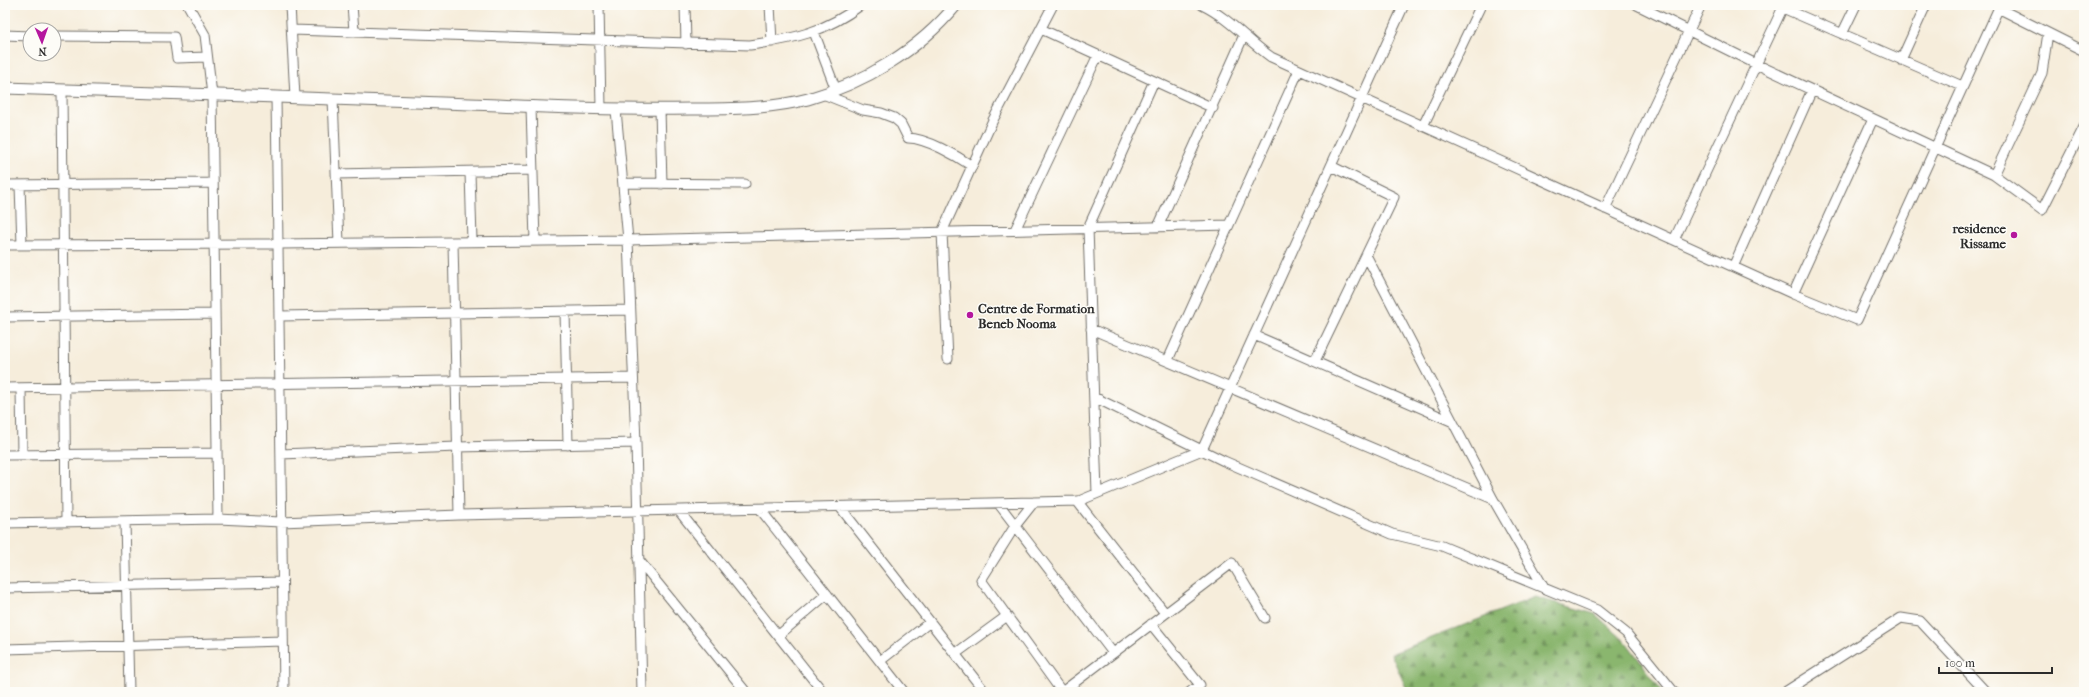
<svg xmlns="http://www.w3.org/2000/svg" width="2089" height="697" viewBox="0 0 2089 697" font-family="'IM FELL French Canon',serif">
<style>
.forest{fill:url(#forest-firs);stroke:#5a704c}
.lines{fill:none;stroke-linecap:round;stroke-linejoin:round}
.minor-casing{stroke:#726f69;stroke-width:11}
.tertiary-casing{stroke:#726f69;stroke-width:13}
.minor{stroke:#fff;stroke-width:9}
.tertiary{stroke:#fff;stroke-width:11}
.poi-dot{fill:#b5179e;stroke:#fdfcf7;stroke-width:1.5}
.labels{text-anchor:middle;stroke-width:3;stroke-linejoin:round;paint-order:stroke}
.poi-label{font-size:13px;font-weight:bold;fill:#2b2b2b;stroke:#fdfcf7;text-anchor:end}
</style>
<defs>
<pattern id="forest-firs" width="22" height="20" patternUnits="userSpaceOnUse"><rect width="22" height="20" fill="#8ab66e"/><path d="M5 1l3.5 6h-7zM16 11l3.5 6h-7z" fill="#71945b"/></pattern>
</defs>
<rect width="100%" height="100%" fill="#fdfcf7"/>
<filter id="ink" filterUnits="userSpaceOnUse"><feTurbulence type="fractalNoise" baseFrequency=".025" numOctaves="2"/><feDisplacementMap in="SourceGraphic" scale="8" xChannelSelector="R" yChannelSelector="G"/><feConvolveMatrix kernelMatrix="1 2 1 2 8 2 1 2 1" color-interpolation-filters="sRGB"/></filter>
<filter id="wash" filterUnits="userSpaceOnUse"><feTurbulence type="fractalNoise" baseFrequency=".012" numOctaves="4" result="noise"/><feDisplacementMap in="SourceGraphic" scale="16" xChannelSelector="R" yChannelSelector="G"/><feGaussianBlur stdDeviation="0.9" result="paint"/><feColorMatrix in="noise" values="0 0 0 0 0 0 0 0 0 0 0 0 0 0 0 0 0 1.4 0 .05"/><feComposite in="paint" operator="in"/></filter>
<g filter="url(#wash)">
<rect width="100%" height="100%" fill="#f6eddb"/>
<path class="forest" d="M1535 597 1595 614 1626 642 1663 692H1408L1391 654Z"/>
</g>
<g filter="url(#ink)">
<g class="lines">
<defs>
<path id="minor" d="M188 5 205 35 212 95 218 519
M290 5 295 97
M352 5 354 31
M599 5 601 109
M685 5 686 44
M770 5 772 42
M1202 5C1229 18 1247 40 1271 57L1793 294 1857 320 2000 5
M1637 5 1756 64 1994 175 2042 210 2084 127
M1783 8 1962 86
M1998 8 2084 51
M1041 29 1213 108
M292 30 750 45C794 39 825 32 861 5
M814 32 836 90
M1842 34 1856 5
M5 35 30 36
M54 36 174 37 177 58 207 57
M1901 60 1926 5
M62 90 66 522
M823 94 863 110 881 113 894 118 901 124 908 138C926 138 957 156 972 166
M276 97 284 692
M333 99 339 243
M531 107 535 241
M660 109 662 184
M616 110 628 240 636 443 642 692
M1423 126 1481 5
M470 172 472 241
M336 174 533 170
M1994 175 2042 73 2048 33
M623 183 745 184
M5 185 213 183
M20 185 22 245
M1605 209 1701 5
M1158 227 1244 35
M1015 230 1098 55
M1674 240 1784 5
M453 242 459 515
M5 245 279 244 628 240 1229 225
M1366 255 1493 499 1544 588
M1733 267 1812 90
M1793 294 1873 119
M565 311 568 445
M280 316 630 310
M5 317 215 314
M1091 329 1493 499
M1254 335 1453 422
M948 359 942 232 993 120 1053 5
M1168 360 1299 70
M1315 361 1394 197 1331 166
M5 388 633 378
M21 388 22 455
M1094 397 1224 461 1392 534 1442 546 1597 610 1626 633 1674 692
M281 454 457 447 636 443
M5 455 217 453
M1097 493 1088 228 1154 81
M1077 501 1165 613
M1034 502 1015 526 981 580 1062 692
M998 503 1113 653
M840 507 985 692
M760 509 904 692
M679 511 823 692
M125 521 129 692
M5 523 218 519 281 522 459 515 1079 501 1202 450 1404 5
M638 559 746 692
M5 588 282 582
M1151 624 1200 685 1190 692
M779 635 827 594
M5 649 283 641
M955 654 1007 616
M880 661 930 622
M1062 692 1232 563 1265 618
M1785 692 1901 618 1920 621 1986 692"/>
<path id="tertiary" d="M5 88C169 93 334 99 498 105 562 108 626 110 690 109 730 109 770 109 808 99 864 83 918 51 956 5"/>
</defs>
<use href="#minor" class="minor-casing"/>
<use href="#tertiary" class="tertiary-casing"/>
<use href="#minor" class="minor"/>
<use href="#tertiary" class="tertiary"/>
</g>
</g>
<g class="poi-dot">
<circle cx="2014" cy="235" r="4"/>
<circle cx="970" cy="315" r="4"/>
</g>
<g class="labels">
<g class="poi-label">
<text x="2006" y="233">residence<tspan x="2006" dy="15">Rissame</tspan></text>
<text x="978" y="313" text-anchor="start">Centre de Formation<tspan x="978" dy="15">Beneb Nooma</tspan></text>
</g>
</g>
<rect width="2089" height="697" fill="none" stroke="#fdfcf7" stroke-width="20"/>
<g transform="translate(42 42) rotate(178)"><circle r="19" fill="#fdfcf7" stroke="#a9a8a5"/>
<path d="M0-3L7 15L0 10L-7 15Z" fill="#b5179e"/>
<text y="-6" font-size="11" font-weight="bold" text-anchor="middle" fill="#2b2b2b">N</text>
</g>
<path d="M1939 667v6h113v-6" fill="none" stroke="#2b2b2b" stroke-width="2"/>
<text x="1945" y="667" font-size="12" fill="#2b2b2b" stroke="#fdfcf7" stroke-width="3" paint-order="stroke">100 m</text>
</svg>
